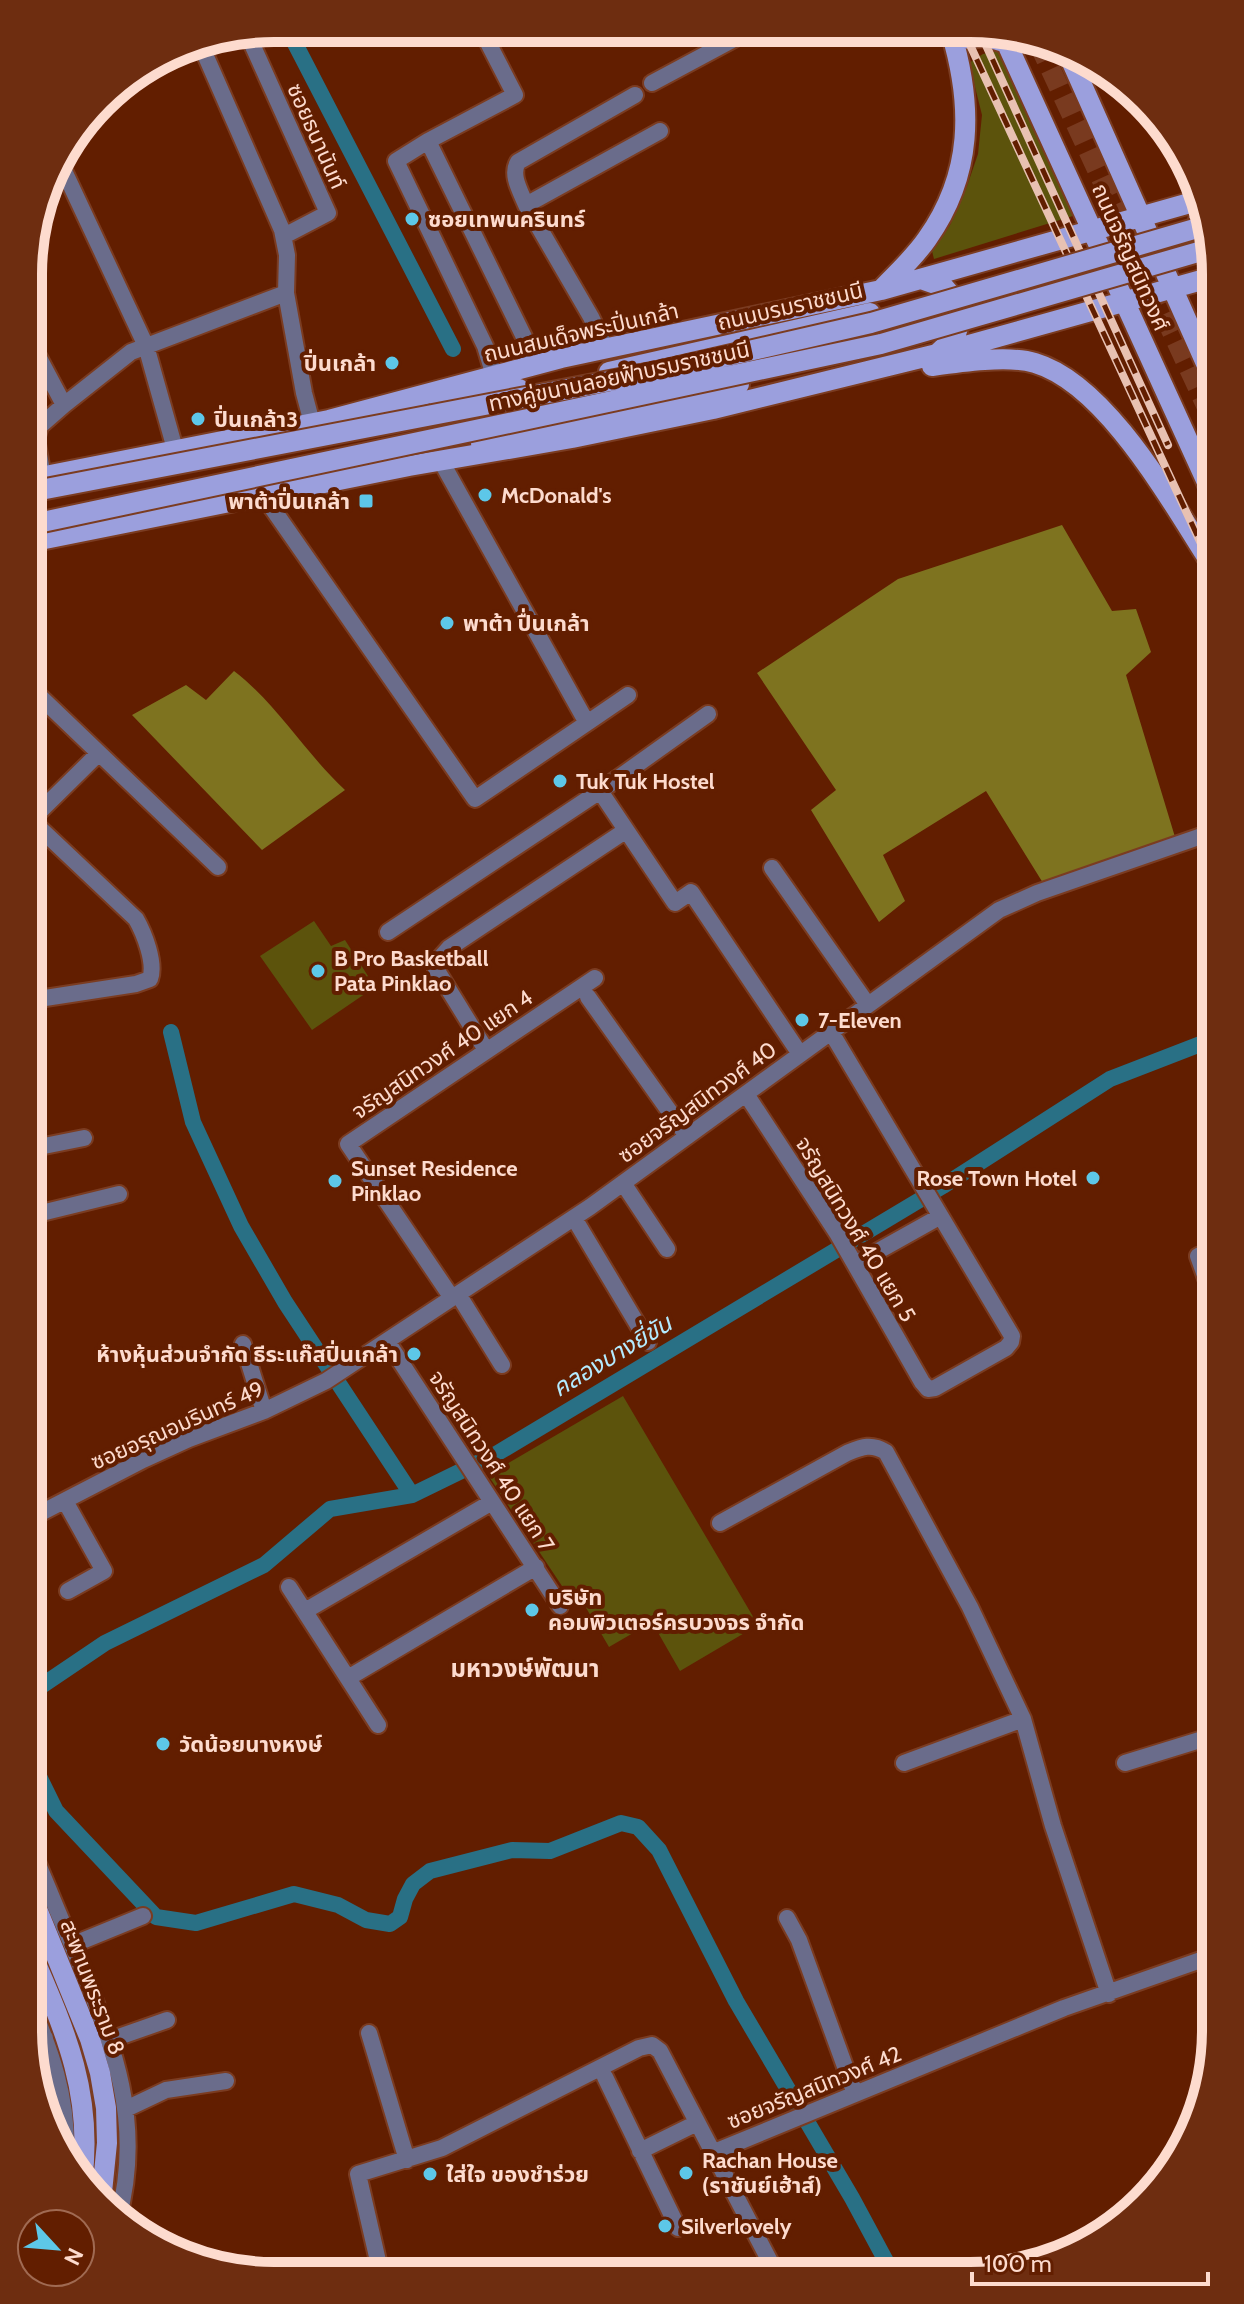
<svg xmlns="http://www.w3.org/2000/svg" width="1244" height="2304" viewBox="0 0 1244 2304" font-family="Cabin,'Noto Sans Thai',sans-serif">
<style>
.green{fill:#5c530c}
.forest{fill:#7e731f}
.lines{fill:none;stroke-linecap:round;stroke-linejoin:round}
.canal{stroke:#297085;stroke-width:16}
.major-tunnel{stroke:#793a1f;stroke-width:20;stroke-dasharray:20 10;stroke-linecap:butt}
.minor-casing{stroke:#7b3c21;stroke-width:20}
.major-casing{stroke:#7b3c21;stroke-width:24}
.minor{stroke:#6a6c8b;stroke-width:16}
.major{stroke:#9b9fdd;stroke-width:20}
.rail-casing{stroke:#e8c1b2;stroke-width:8}
.rail{stroke:#621e00;stroke-width:5;stroke-dasharray:15;stroke-linecap:butt}
.major-bridge-casing{stroke:#7b3c21;stroke-width:24;stroke-linecap:butt}
.major-bridge{stroke:#9b9fdd;stroke-width:20}
.poi-dot{fill:#5dc7e8;stroke:#621e00;stroke-width:3}
.labels{text-anchor:middle;stroke-width:8;stroke-linejoin:round;paint-order:stroke}
.street-label{font-size:22px;fill:#fddbce;stroke:#621e00}
.poi-label{font-size:22px;font-weight:bold;fill:#fddbce;stroke:#621e00;text-anchor:start}
.water-label{font-size:24px;font-style:italic;fill:#b3ebff;stroke:#621e00}
.neighbourhood-label{font-size:24px;font-weight:bold;fill:#fddbce;stroke:#621e00}
.rim{fill:none;stroke:#fddbce;stroke-width:10}
</style>
<rect width="100%" height="100%" fill="#621e00"/>
<path class="green" d="M998 51 1007 55 1076 215 934 259 932 251 950 225 967 186 978 154 982 115 969 63 983 54Z
M314 921 331 946 345 940 375 987 312 1030 260 956Z
M623 1396 758 1625 680 1671 652 1622 609 1647 578 1594 570 1598 488 1475Z"/>
<path class="forest" d="M1062 525 1112 611 1136 609 1151 652 1126 675 1175 837 1043 883 986 791 883 855 905 901 879 922 811 810 836 790 757 673 898 579Z
M234 671C277 704 305 753 345 790L262 850 132 715 186 685 206 700Z"/>
<g class="lines">
<path class="canal" d="M287 28 453 349
M171 1032 193 1122 241 1226 285 1302 412 1495
M28 1695 105 1643 264 1565 330 1509 412 1495 496 1454 943 1186 1110 1079 1216 1038
M28 1754 56 1811 156 1917 196 1923 294 1894 338 1905 366 1920 390 1924 400 1917 405 1899 413 1884 430 1871 512 1850 550 1851 621 1823 638 1827 659 1850 736 2001 852 2198 894 2276"/>
<path class="major-tunnel" d="M1038 42 1216 427"/>
<defs>
<path id="minor" d="M481 29 515 95 428 141 396 161 485 346 494 376
M247 33 328 213 284 236
M200 43 282 230 287 255 286 293 304 393 312 423
M652 83 749 31
M428 141 524 337 530 366
M58 158 146 346 175 449
M526 205C521 192 510 175 518 162L635 95
M30 341 64 405
M606 349 591 317 526 205 660 131
M43 476 36 439 40 426 64 405 131 352 286 293
M263 495 475 799 587 723 441 461
M30 687 218 867
M708 714 600 791 675 903 691 892 800 1054
M587 723 628 695
M29 818 136 919C144 933 156 963 150 979L136 984 45 998
M31 820 99 753
M772 868 868 1005
M388 932 600 791
M588 997 687 1136
M486 1050 436 969 441 957 449 948 625 831
M746 1094 837 1233 922 1382 928 1389 935 1388 1006 1348 1011 1342 1012 1336 831 1032
M29 1149 84 1138
M623 1183 667 1249
M29 1216 119 1194
M574 1218 648 1342
M855 1264 939 1217
M458 1294 502 1365
M452 1298 348 1144 595 978
M1216 1306 1198 1256 1216 1249
M387 1341 560 1606
M243 1344 264 1411
M65 1501 104 1571 68 1591
M29 1519 143 1460 189 1439 264 1411 326 1381 590 1207 999 910 1037 893 1216 831
M720 1523 847 1453C862 1447 871 1443 886 1452L970 1607 1023 1719 1053 1826 1109 1994
M289 1587 378 1725
M305 1611 492 1502
M348 1678 536 1567
M904 1763 1023 1719
M1125 1763 1216 1735
M28 1841C45 1880 61 1920 78 1959 114 2046 144 2123 118 2219
M787 1918 799 1940 855 2094
M72 1945 143 1916
M28 1998C51 2050 68 2097 66 2156
M369 2033 407 2160
M110 2040 167 2020
M31 2048 45 2038
M605 2077 678 2228
M126 2109 166 2090 226 2081
M640 2151 697 2123
M712 2153 1064 2008 1215 1955
M381 2274 358 2174 442 2148 639 2048 652 2045 660 2051 777 2275"/>
<path id="major" d="M1002 33 1216 502
M953 40 984 36 1007 43
M1070 58 1216 386
M1201 214C1193 237 1195 245 1214 262
M924 280 944 287 957 302 961 318 955 337 937 354
M881 290C896 274 914 258 927 239 973 174 973 106 951 32
M932 366C960 362 1009 355 1035 363 1109 385 1175 509 1216 571
M609 372 870 313
M440 402 519 389
M481 443 568 421 739 384
M30 479 329 420 561 358 881 290 1204 199
M30 542 409 466 572 438 713 409 937 354 1216 276
M28 1887 90 2039 100 2073 106 2108 107 2143 101 2202
M28 1945C63 2026 94 2091 82 2182"/>
</defs>
<use href="#minor" class="minor-casing"/>
<use href="#major" class="major-casing"/>
<use href="#minor" class="minor"/>
<use href="#major" class="major"/>
<defs>
<path id="rail" d="M964 32 1216 576
M980 32 1168 445"/>
</defs>
<use href="#rail" class="rail-casing"/>
<use href="#rail" class="rail"/>
<defs>
<path id="major-bridge" d="M30 492 662 371 871 323 1208 225
M33 524 881 344 1212 248"/>
</defs>
<use href="#major-bridge" class="major-bridge-casing"/>
<use href="#major-bridge" class="major-bridge"/>
</g>
<g class="poi-dot">
<circle cx="412" cy="219" r="8"/>
<circle cx="392" cy="363" r="8"/>
<circle cx="198" cy="419" r="8"/>
<circle cx="485" cy="495" r="8"/>
<rect x="358" y="493" width="16" height="16" rx="4"/>
<circle cx="447" cy="623" r="8"/>
<circle cx="560" cy="781" r="8"/>
<circle cx="318" cy="971" r="8"/>
<circle cx="802" cy="1020" r="8"/>
<circle cx="1093" cy="1178" r="8"/>
<circle cx="335" cy="1181" r="8"/>
<circle cx="414" cy="1354" r="8"/>
<circle cx="532" cy="1610" r="8"/>
<circle cx="163" cy="1744" r="8"/>
<circle cx="686" cy="2173" r="8"/>
<circle cx="430" cy="2174" r="8"/>
<circle cx="665" cy="2226" r="8"/>
</g>
<g class="labels">
<g class="street-label">
<text transform="translate(317 136) rotate(66)" y="8">ซอยธนานันท์</text>
<text transform="translate(1131 257) rotate(66)" y="8">ถนนจรัญสนิทวงศ์</text>
<text transform="translate(790 306) rotate(-13)" y="8">ถนนบรมราชชนนี</text>
<text transform="translate(581 332) rotate(-13)" y="8">ถนนสมเด็จพระปิ่นเกล้า</text>
<text transform="translate(619 376) rotate(-12)" y="8">ทางคู่ขนานลอยฟ้าบรมราชชนนี</text>
<text transform="translate(442 1054) rotate(-34)" y="8">จรัญสนิทวงศ์ 40 แยก 4</text>
<text transform="translate(697 1102) rotate(-36)" y="8">ซอยจรัญสนิทวงศ์ 40</text>
<text transform="translate(856 1229) rotate(59)" y="8">จรัญสนิทวงศ์ 40 แยก 5</text>
<text transform="translate(177 1425) rotate(-24)" y="8">ซอยอรุณอมรินทร์ 49</text>
<text transform="translate(492 1461) rotate(57)" y="8">จรัญสนิทวงศ์ 40 แยก 7</text>
<text transform="translate(93 1987) rotate(69)" y="8">สะพานพระราม 8</text>
<text transform="translate(814 2087) rotate(-22)" y="8">ซอยจรัญสนิทวงศ์ 42</text>
</g>
<g class="poi-label">
<text x="428" y="227">ซอยเทพนครินทร์</text>
<text x="376" y="371" text-anchor="end">ปิ่นเกล้า</text>
<text x="214" y="427">ปิ่นเกล้า3</text>
<text x="501" y="503">McDonald's</text>
<text x="350" y="509" text-anchor="end">พาต้าปิ่นเกล้า</text>
<text x="463" y="631">พาต้า ปื่นเกล้า</text>
<text x="576" y="789">Tuk Tuk Hostel</text>
<text x="334" y="966">B Pro Basketball<tspan x="334" dy="25">Pata Pinklao</tspan></text>
<text x="818" y="1028">7-Eleven</text>
<text x="351" y="1176">Sunset Residence<tspan x="351" dy="25">Pinklao</tspan></text>
<text x="1077" y="1186" text-anchor="end">Rose Town Hotel</text>
<text x="398" y="1362" text-anchor="end">ห้างหุ้นส่วนจำกัด ธีระแก๊สปิ่นเกล้า</text>
<text x="548" y="1605">บริษัท<tspan x="548" dy="25">คอมพิวเตอร์ครบวงจร จำกัด</tspan></text>
<text x="179" y="1752">วัดน้อยนางหงษ์</text>
<text x="702" y="2168">Rachan House<tspan x="702" dy="25">(ราชันย์เฮ้าส์)</tspan></text>
<text x="446" y="2182">ใส่ใจ ของชำร่วย</text>
<text x="681" y="2234">Silverlovely</text>
</g>
<g class="water-label">
<text transform="translate(612 1356) rotate(-31)" y="8">คลองบางยี่ขัน</text>
</g>
<g class="neighbourhood-label">
<text x="525" y="1677">มหาวงษ์พัฒนา</text>
</g>
</g>
<path d="M0 0H1244V2304H0ZM274 42H970A232 232 0 0 1 1202 274V2030A232 232 0 0 1 970 2262H274A232 232 0 0 1 42 2030V274A232 232 0 0 1 274 42Z" fill="#6e2d10" fill-rule="evenodd"/>
<path class="rim" d="M274 42H970A232 232 0 0 1 1202 274V2030A232 232 0 0 1 970 2262H274A232 232 0 0 1 42 2030V274A232 232 0 0 1 274 42Z"/>
<g transform="translate(56 2248) rotate(116)"><circle r="38" fill="#621e00" stroke="#a06a52" stroke-width="2"/>
<path d="M0-6L14 30L0 20L-14 30Z" fill="#5dc7e8"/>
<text y="-12" font-size="22" font-weight="bold" text-anchor="middle" fill="#fddbce">N</text>
</g>
<path d="M972 2272v12h236v-12" fill="none" stroke="#fddbce" stroke-width="4"/>
<text x="984" y="2272" font-size="24" fill="#fddbce" stroke="#621e00" stroke-width="6" paint-order="stroke">100 m</text>
</svg>
